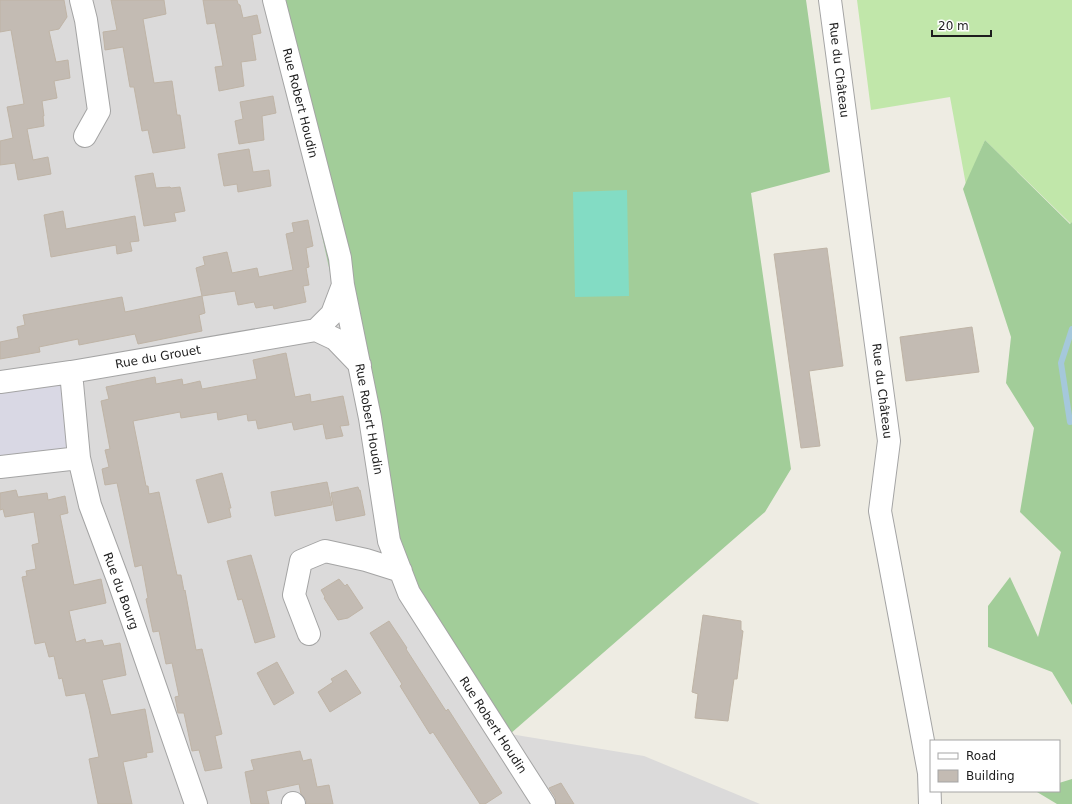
<svg xmlns="http://www.w3.org/2000/svg" width="1072" height="804" viewBox="0 0 1072 804" font-family="'DejaVu Sans',sans-serif">
<style>
.residential{fill:#dbdada}
.grass{fill:#c1e7aa}
.forest{fill:#a2cd99}
.pitch{fill:#83dcc4}
.plaza{fill:#d9d8e4}
.lines{fill:none;stroke-linecap:round;stroke-linejoin:round}
.stream{stroke:#a5c8db;stroke-width:6}
.building{fill:#c3bbb3;stroke:#bfb4a6}
.minor-casing{stroke:#a4a4a4;stroke-width:24}
.minor{stroke:#fff;stroke-width:22}
.labels{text-anchor:middle;stroke-width:4;stroke-linejoin:round;paint-order:stroke}
.street-label{font-size:12px;fill:#1d1d1d;stroke:#fff}
</style>
<rect width="100%" height="100%" fill="#eeece3"/>
<path class="residential" d="M0 0H270L510 734 644 756 760 804H0Z"/>
<path class="grass" d="M857 0H1072V222L1071 224 985 140 966 185 950 97 871 110Z"/>
<path class="forest" d="M270 0H806L830 172 751 193 791 469 765 512 510 734 399 585Z
M985 140 1070 224 1072 222V705L1052 672 988 647V606L1010 577 1038 637 1061 552 1020 512 1034 428 1006 383 1011 337 963 189Z
M1072 779V804H1057L1037 792 1059 791V783Z"/>
<path class="pitch" d="M627 190 629 296 575 297 573 192Z"/>
<path class="plaza" d="M71 372 79 458 0 467V382Z"/>
<g class="lines">
<path class="stream" d="M1070 422 1061 363 1072 329"/>
</g>
<path class="building" d="M0 0H64L67 17 59 29 49 31 56 62 68 60 70 78 54 81 57 98 42 101 44 116H43L44 126 27 129 33 160 48 157 51 174 18 180 15 163 0 165V141L13 138 7 107 24 104 11 30 0 32Z
M111 0H164L166 14 143 19 154 83 172 81 177 115H180L185 148 153 153 148 130 142 131 134 87H130L123 47 105 50 103 32 117 30Z
M203 0H237L238 4 240 5 243 18 257 15 261 33 252 35 256 60 241 62 244 86 219 91 215 67 223 66 215 23 207 24Z
M273 96 276 113 262 116 264 140 239 144 235 121 243 119 240 102Z
M249 149 253 172 269 170 271 186 238 192 237 184 224 186 218 154Z
M153 173 156 188 170 187 171 188 180 187 185 211 174 213 176 221 144 226 135 176Z
M63 211 66 229 135 216 139 241 130 242 132 251 117 254 116 245 51 257 44 215Z
M308 220 313 246 306 248 309 267 306 268 309 285 303 286 306 302 274 309 273 305 256 308 254 302 238 305 235 291 202 296 196 268 205 265 203 257 227 252 232 273 257 268 259 277 293 270 286 234 294 232 292 223Z
M827 248 843 366 809 371 820 446 801 448 774 254Z
M202 296 205 313 199 315 202 331 138 344 135 334 79 345 78 339 39 347 40 352 0 359V342L19 338 17 327 25 325 23 315 122 297 125 312Z
M972 327 979 372 906 381 900 337Z
M286 353 295 397 310 394 311 402 343 396 349 425 340 426 343 436 326 439 323 424 294 430 292 422 258 429 256 420 248 421 247 414 218 420 217 412 181 418 180 412 133 421 146 486H148L149 494 159 492 177 575H181L184 591 185 590 196 650 202 649 222 734 215 736 222 768 205 771 199 750 192 751 184 713H178L175 697 179 696 172 663 166 664 159 631 153 632 146 599 148 598 142 565 135 567 117 483 105 485 102 469 109 467 105 450 110 449 101 401 109 399 106 387 155 377 156 384 182 379 183 385 200 381 202 389 257 379 253 360Z
M222 473 231 508H229L231 517 208 523 196 480Z
M327 482 332 505 275 516 271 492Z
M358 487 359 490H360L365 515 336 521 331 493Z
M16 490 18 497 47 493 48 500 65 496 68 513 60 515 74 585 101 579 106 603 69 611 76 642 85 639 86 643 102 640 104 646 120 643 126 675 102 680 111 715 145 709 153 752 146 753 147 757 123 762 132 804H98L89 759 99 757 89 709 85 693 66 696 62 678 59 679 54 656 49 657 45 642 35 644 22 577 27 576 26 571 36 569 32 545 39 543 34 512 5 517 3 509 0 510V493Z
M251 555 275 637 255 643 242 599 238 600 227 561Z
M339 579 345 586 347 584 363 608 348 618 338 620 324 598 325 597 321 590Z
M703 615 741 621V630L743 631 737 679H734L728 721 695 718 698 694 692 692Z
M389 621 407 648 406 649 446 711 448 709 502 793 485 804H480L433 732 430 734 400 686 402 684 370 633Z
M277 662 294 693 274 705 257 673Z
M346 670 361 693 330 712 318 692 333 682 331 679Z
M300 751 303 761 311 759 317 787 329 785 333 804H306V800L301 794 299 784 266 791 269 804H251L245 772 254 770 251 760Z
M561 783 574 804H556L555 797 549 788Z"/>
<g class="lines">
<defs>
<path id="minor" d="M81 0 86 20 99 111 85 136
M274 0 340 258 343 285 370 418 389 541 409 593 544 804
M830 0 858 211 889 441 880 511 929 773 930 804
M316 330 335 339 360 365
M71 372 79 458 90 505 120 585 196 804
M0 382 71 372 316 330 332 314 343 285
M0 467 79 458
M309 634 294 595 301 561 325 551 366 560 401 571
M293 803 294 804"/>
</defs>
<use href="#minor" class="minor-casing"/>
<use href="#minor" class="minor"/>
</g>
<g class="labels">
<g class="street-label">
<text transform="translate(839 70) rotate(83)" y="4">Rue du Château</text>
<text transform="translate(300 103) rotate(76)" y="4">Rue Robert Houdin</text>
<text transform="translate(158 357) rotate(-10)" y="4">Rue du Grouet</text>
<text transform="translate(882 391) rotate(83)" y="4">Rue du Château</text>
<text transform="translate(369 419) rotate(80)" y="4">Rue Robert Houdin</text>
<text transform="translate(121 591) rotate(70)" y="4">Rue du Bourg</text>
<text transform="translate(493 725) rotate(57)" y="4">Rue Robert Houdin</text>
</g>
</g>
<rect x="930" y="740" width="130" height="52" fill="#ffffff" stroke="#a5a5a5"/>
<rect x="938" y="753" width="20" height="6" fill="#ffffff" stroke="#a5a5a5"/>
<text x="966" y="760" font-size="12" fill="#1d1d1d">Road</text>
<rect x="938" y="770" width="20" height="12" fill="#c3bbb3" stroke="#a5a5a5"/>
<text x="966" y="780" font-size="12" fill="#1d1d1d">Building</text>
<path d="M932 30v6h59v-6" fill="none" stroke="#1d1d1d" stroke-width="2"/>
<text x="938" y="30" font-size="12" fill="#1d1d1d" stroke="#ffffff" stroke-width="3" paint-order="stroke">20 m</text>
</svg>
